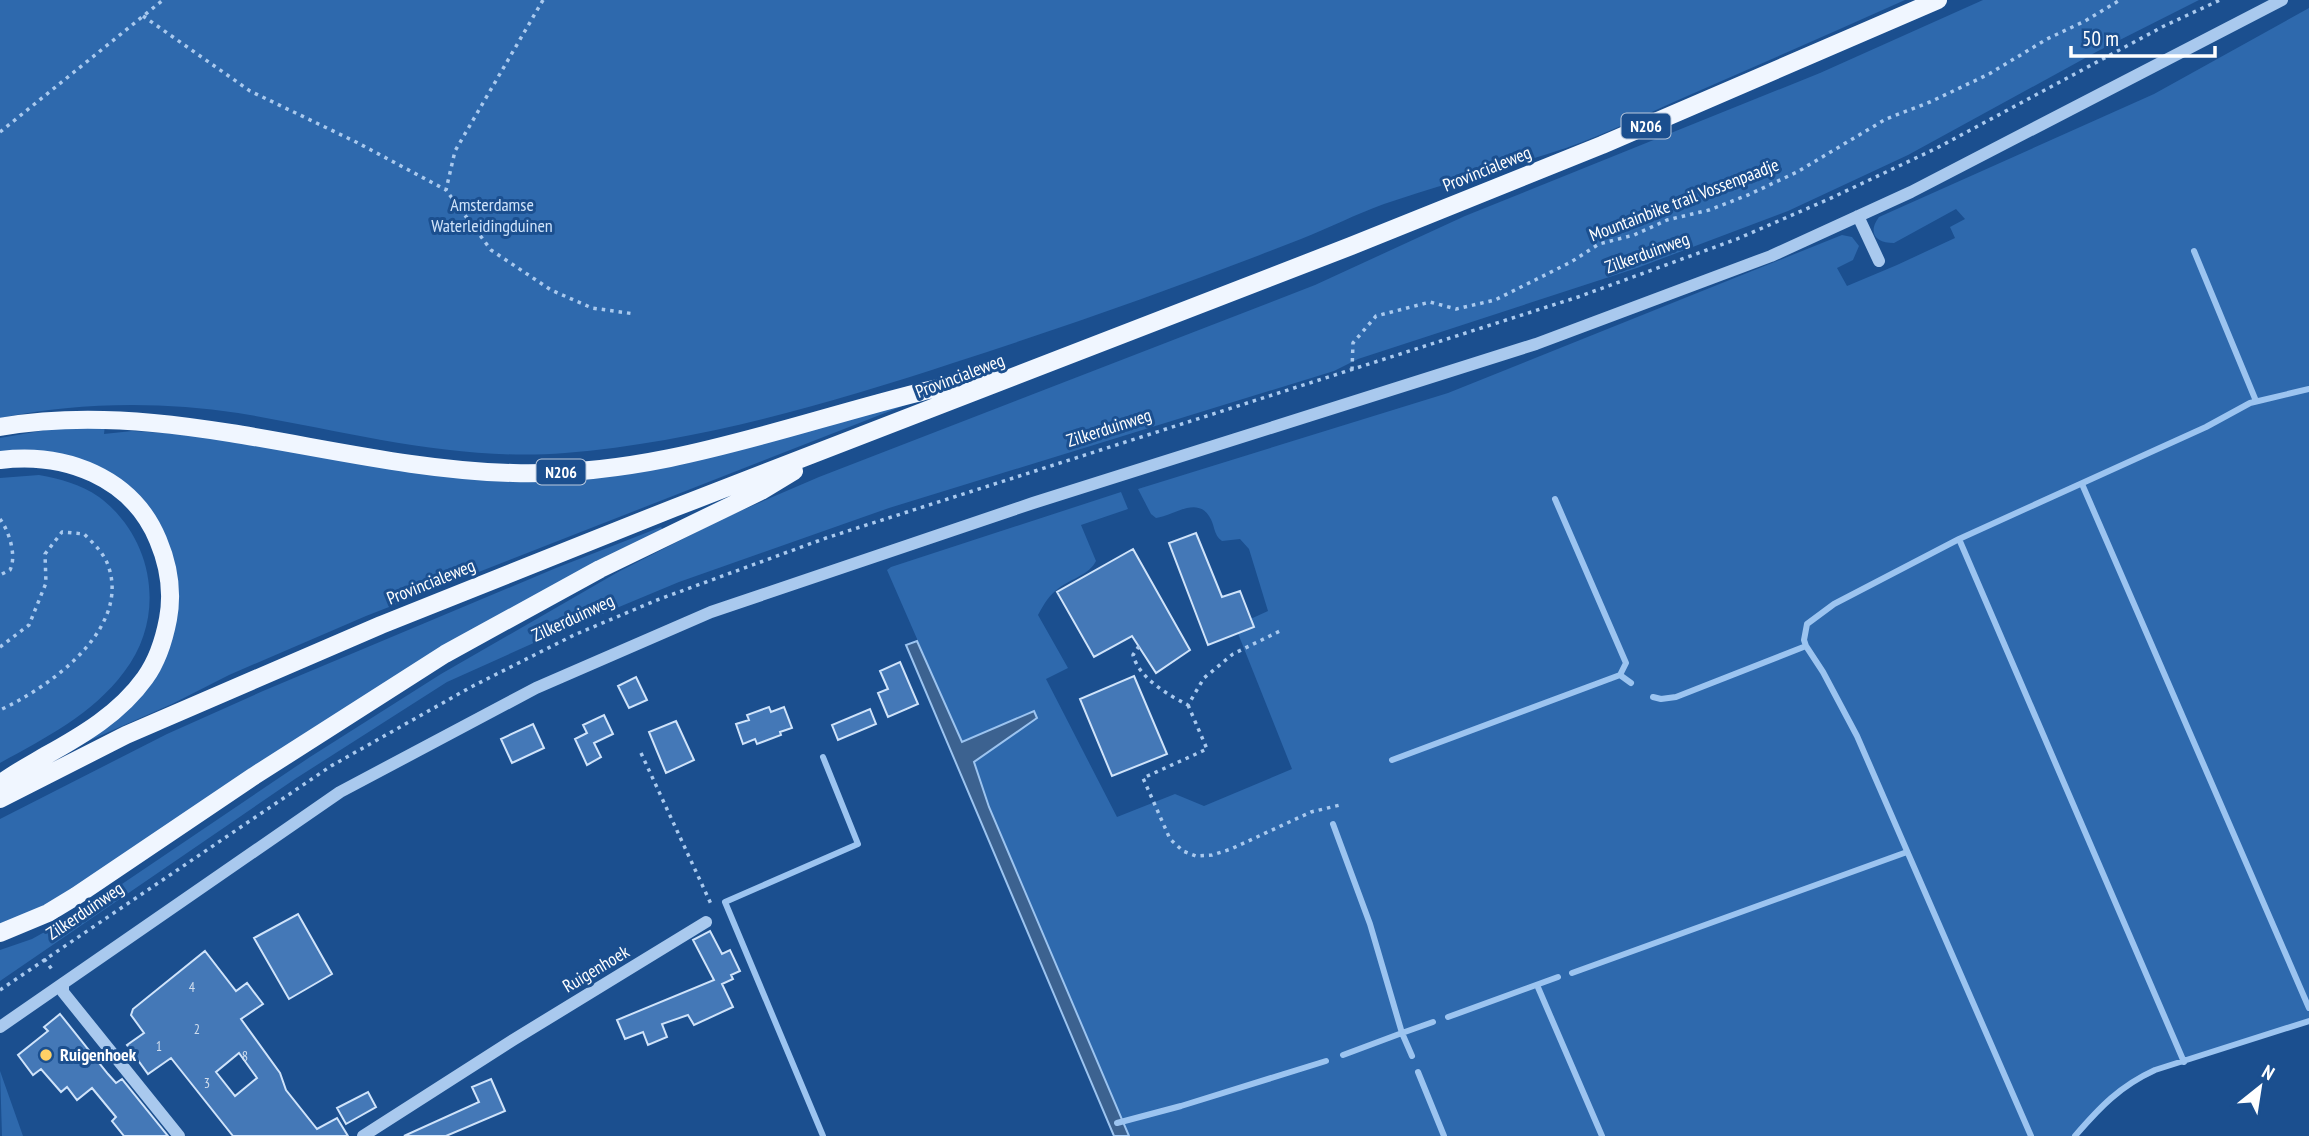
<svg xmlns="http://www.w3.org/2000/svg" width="2309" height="1136" viewBox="0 0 2309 1136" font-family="'PT Sans Narrow',sans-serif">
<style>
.green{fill:#2e69ad}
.water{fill:#3c6290;stroke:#9cc4f0;stroke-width:2}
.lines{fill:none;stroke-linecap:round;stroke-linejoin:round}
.stream{stroke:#9cc4f0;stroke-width:6}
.building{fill:#4478b7;stroke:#cfe3fa;stroke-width:2;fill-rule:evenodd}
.path{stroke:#a9c9ee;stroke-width:3.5;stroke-dasharray:3.5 5;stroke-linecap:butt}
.minor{stroke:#a9c9ee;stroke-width:12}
.major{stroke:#f0f6ff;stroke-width:18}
.poi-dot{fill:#ffd166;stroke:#1b4f8f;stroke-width:2.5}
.labels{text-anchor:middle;stroke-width:6;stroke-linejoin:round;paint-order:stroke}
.number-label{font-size:14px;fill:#d0dded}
.shield{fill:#1b4f8f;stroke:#bbcadd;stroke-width:2}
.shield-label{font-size:16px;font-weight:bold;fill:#fff}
.street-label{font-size:18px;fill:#fff;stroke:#1b4f8f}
.park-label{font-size:18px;fill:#cfe3fa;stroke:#1b4f8f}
.poi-label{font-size:18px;font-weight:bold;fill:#fff;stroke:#1b4f8f;text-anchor:start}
</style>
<rect width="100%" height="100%" fill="#1b4f8f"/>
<path class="green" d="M0 0H1905C1832 33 1758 65 1685 97 1646 114 1606 134 1566 148 1506 168 1444 183 1384 204 1356 214 1329 228 1301 239 1187 284 1071 325 953 363 828 404 697 442 565 453 454 462 346 431 238 413 160 401 78 402 0 418Z
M1983 0H2199L2098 51 1908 155 1788 211 1637 268 1358 359 1334 371 889 508 679 582 547 637 447 682 295 779 0 981V950L32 939 82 911 310 757 441 674 618 572 724 518 819 477 1315 285 1465 216 1820 73Z
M2309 8V1021L2209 1055 2155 1070 2133 1080 2115 1093 2075 1136H1129L989 807 973 761 1037 717 1034 711 962 742 887 570 891 567 1121 492 1128 509 1081 525 1096 561C1090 574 1071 579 1059 588 1049 595 1044 604 1038 615L1068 668 1046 679 1117 817 1175 794 1204 806 1292 769 1235 626 1268 611 1249 549 1240 539 1222 541C1213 535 1215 524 1209 516 1196 496 1173 516 1156 518L1151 514 1138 489 1448 393 1842 235 1852 237 1859 246 1853 260 1837 268 1847 286 1897 265 1955 238 1950 227 1965 219 1956 209 1894 243C1876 243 1867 233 1879 217L2154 94Z
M908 404 366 616 229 675 172 704 77 746 135 700 175 578 113 476 0 455V438L63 427 105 425 104 434 132 431 213 436 528 477Z
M39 475C60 479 81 484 99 497 154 538 167 617 124 672 93 714 45 738 0 763V478Z
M661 527 663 530 67 894 0 927V819L167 734 263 691 556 568Z
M0 1071 23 1136H2Z"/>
<path class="water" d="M917 641 962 742 1034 711 1037 718 974 762 989 807 1129 1136H1114L906 645Z"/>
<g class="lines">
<path class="stream" d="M2194 251 2256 401
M2082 484 2309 1008
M1959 539 2184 1062
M1620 675 1631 683
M1653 697 1661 699 1676 697 1806 646
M1392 760 1620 675 1626 663 1555 499
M1333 824 1370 924 1402 1033 1433 1022
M1572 973 1907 852
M1537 985 1602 1136
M1448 1017 1558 977
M1343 1055 1402 1033 1412 1056
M1418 1072 1444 1136
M1117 1123 1181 1106 1326 1061
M823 1136 725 902 858 844 823 757
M2031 1136 1857 736 1823 672 1806 646 1804 640 1807 624 1834 604 1959 539 2206 427 2250 403 2309 389
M2075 1136C2100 1107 2120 1086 2155 1070L2309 1021"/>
</g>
<path class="building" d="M1196 533 1222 597 1240 591 1254 627 1208 645 1169 543Z
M1133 549 1190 650 1156 673 1132 636 1094 657 1057 592Z
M900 662 918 704 888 717 878 693 888 689 880 671Z
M1134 676 1167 754 1112 776 1080 699Z
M636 677 647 700 629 708 618 686Z
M769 707 771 712 784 707 792 728 780 732 781 735 757 744 755 739 743 744 736 724 749 720 747 715Z
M870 709 876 724 838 740 832 725Z
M604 715 613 734 594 743 601 757 587 765 575 739 587 733 583 725Z
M676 721 694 760 666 773 649 732Z
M533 724 544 748 512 763 501 739Z
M298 914 332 974 289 999 254 938Z
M710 931 722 954 730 950 740 971 731 975 733 979 722 984 733 1007 694 1025 688 1015 662 1024 667 1037 648 1045 643 1032 625 1039 617 1020 714 980 693 940Z
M205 951 236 991 247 983 263 1004 241 1019 280 1073 286 1090 317 1129 337 1118 348 1136H233L171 1058 148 1074 127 1045 144 1033 131 1015 133 1009ZM239 1053 257 1078 235 1096 216 1072Z
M60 1014 108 1074 116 1083 122 1079 168 1136H124L112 1121 116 1117 92 1088 77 1100 67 1087 61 1092 41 1069 33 1075 18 1055 48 1031 44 1027Z
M491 1079 505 1111 446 1136H404L479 1102 472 1087Z
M368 1092 376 1107 346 1124 337 1108Z"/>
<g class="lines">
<path class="path" d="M543 0 455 151 446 190 491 250 551 290 592 308 635 314
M143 16 250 91 356 142 446 190
M0 132 163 0
M1352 370 1353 343 1376 316 1430 302 1456 309 1495 300 1571 262 1599 244 1634 235 1667 220 1709 210 1748 195 1797 172 1886 119 1930 102 1989 74 2047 39 2085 21 2120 0
M0 519C9 531 17 556 10 570L0 575
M1139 646 1133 655C1139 678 1168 695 1188 705L1204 678 1233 654 1280 631
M0 647 29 625 46 583 45 554 62 532 84 534C94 544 105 554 109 568 129 631 48 688 0 710
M1188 705 1207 749 1143 778 1170 839 1183 851 1196 856 1212 855 1231 849 1311 812 1340 805
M641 753 711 904
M44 959 54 972
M0 990 331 766 471 687 574 635 657 600 826 538 1578 297 1737 239 1829 199 1937 148 2164 26 2220 0"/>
<path class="minor" d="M1858 216 1879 261
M63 984V992L179 1136
M0 1027 340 792 536 688 711 612 1033 503 1536 344 1771 256 1911 192 2282 0
M363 1136 513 1040 706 922"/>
<path class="major" d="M0 427C169 397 343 469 513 473 657 477 784 426 921 392 944 386 969 382 993 377
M0 460C65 452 132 477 158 540 169 566 173 592 168 619 164 640 158 660 145 678 120 713 83 735 45 756 30 765 14 773 0 784
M0 799 126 735 381 625 674 508 1351 246 1602 145 1938 0
M0 933 48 913 76 896 254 776 445 654 600 569 761 491 794 471"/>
</g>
<circle class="poi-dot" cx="46" cy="1055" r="7"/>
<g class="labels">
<g class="number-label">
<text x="192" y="992">4</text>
<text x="197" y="1034">2</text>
<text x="159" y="1051">1</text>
<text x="245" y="1061">8</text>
<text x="207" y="1088">3</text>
</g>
<g class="shield">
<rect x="1621.5" y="113.5" width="49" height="25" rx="5"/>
<rect x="536.5" y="459.5" width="49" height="25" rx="5"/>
</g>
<g class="shield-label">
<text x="1646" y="132">N206</text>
<text x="561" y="478">N206</text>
</g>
<g class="street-label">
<text transform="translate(1487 169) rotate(-22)" y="6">Provincialeweg</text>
<text transform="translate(1684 200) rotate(-21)" y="6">Mountainbike trail Vossenpaadje</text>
<text transform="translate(1647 253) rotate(-20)" y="6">Zilkerduinweg</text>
<text transform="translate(960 376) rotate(-21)" y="6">Provincialeweg</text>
<text transform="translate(1109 428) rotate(-18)" y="6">Zilkerduinweg</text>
<text transform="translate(431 582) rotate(-22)" y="6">Provincialeweg</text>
<text transform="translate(573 618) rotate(-25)" y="6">Zilkerduinweg</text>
<text transform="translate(85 911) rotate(-34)" y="6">Zilkerduinweg</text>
<text transform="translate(596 969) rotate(-31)" y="6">Ruigenhoek</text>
</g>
<g class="park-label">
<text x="492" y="211">Amsterdamse<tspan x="492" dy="21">Waterleidingduinen</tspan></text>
</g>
<g class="poi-label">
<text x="60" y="1061">Ruigenhoek</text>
</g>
</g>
<g transform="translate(2260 1087) rotate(30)" stroke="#1b4f8f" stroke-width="5" paint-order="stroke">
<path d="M0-5L12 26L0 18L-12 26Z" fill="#ffffff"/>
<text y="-10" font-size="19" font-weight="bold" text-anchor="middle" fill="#ffffff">N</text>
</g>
<path d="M2071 46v10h144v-10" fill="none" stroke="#ffffff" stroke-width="3.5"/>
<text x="2082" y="46" font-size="21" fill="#ffffff" stroke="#1b4f8f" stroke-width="5" paint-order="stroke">50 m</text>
</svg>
